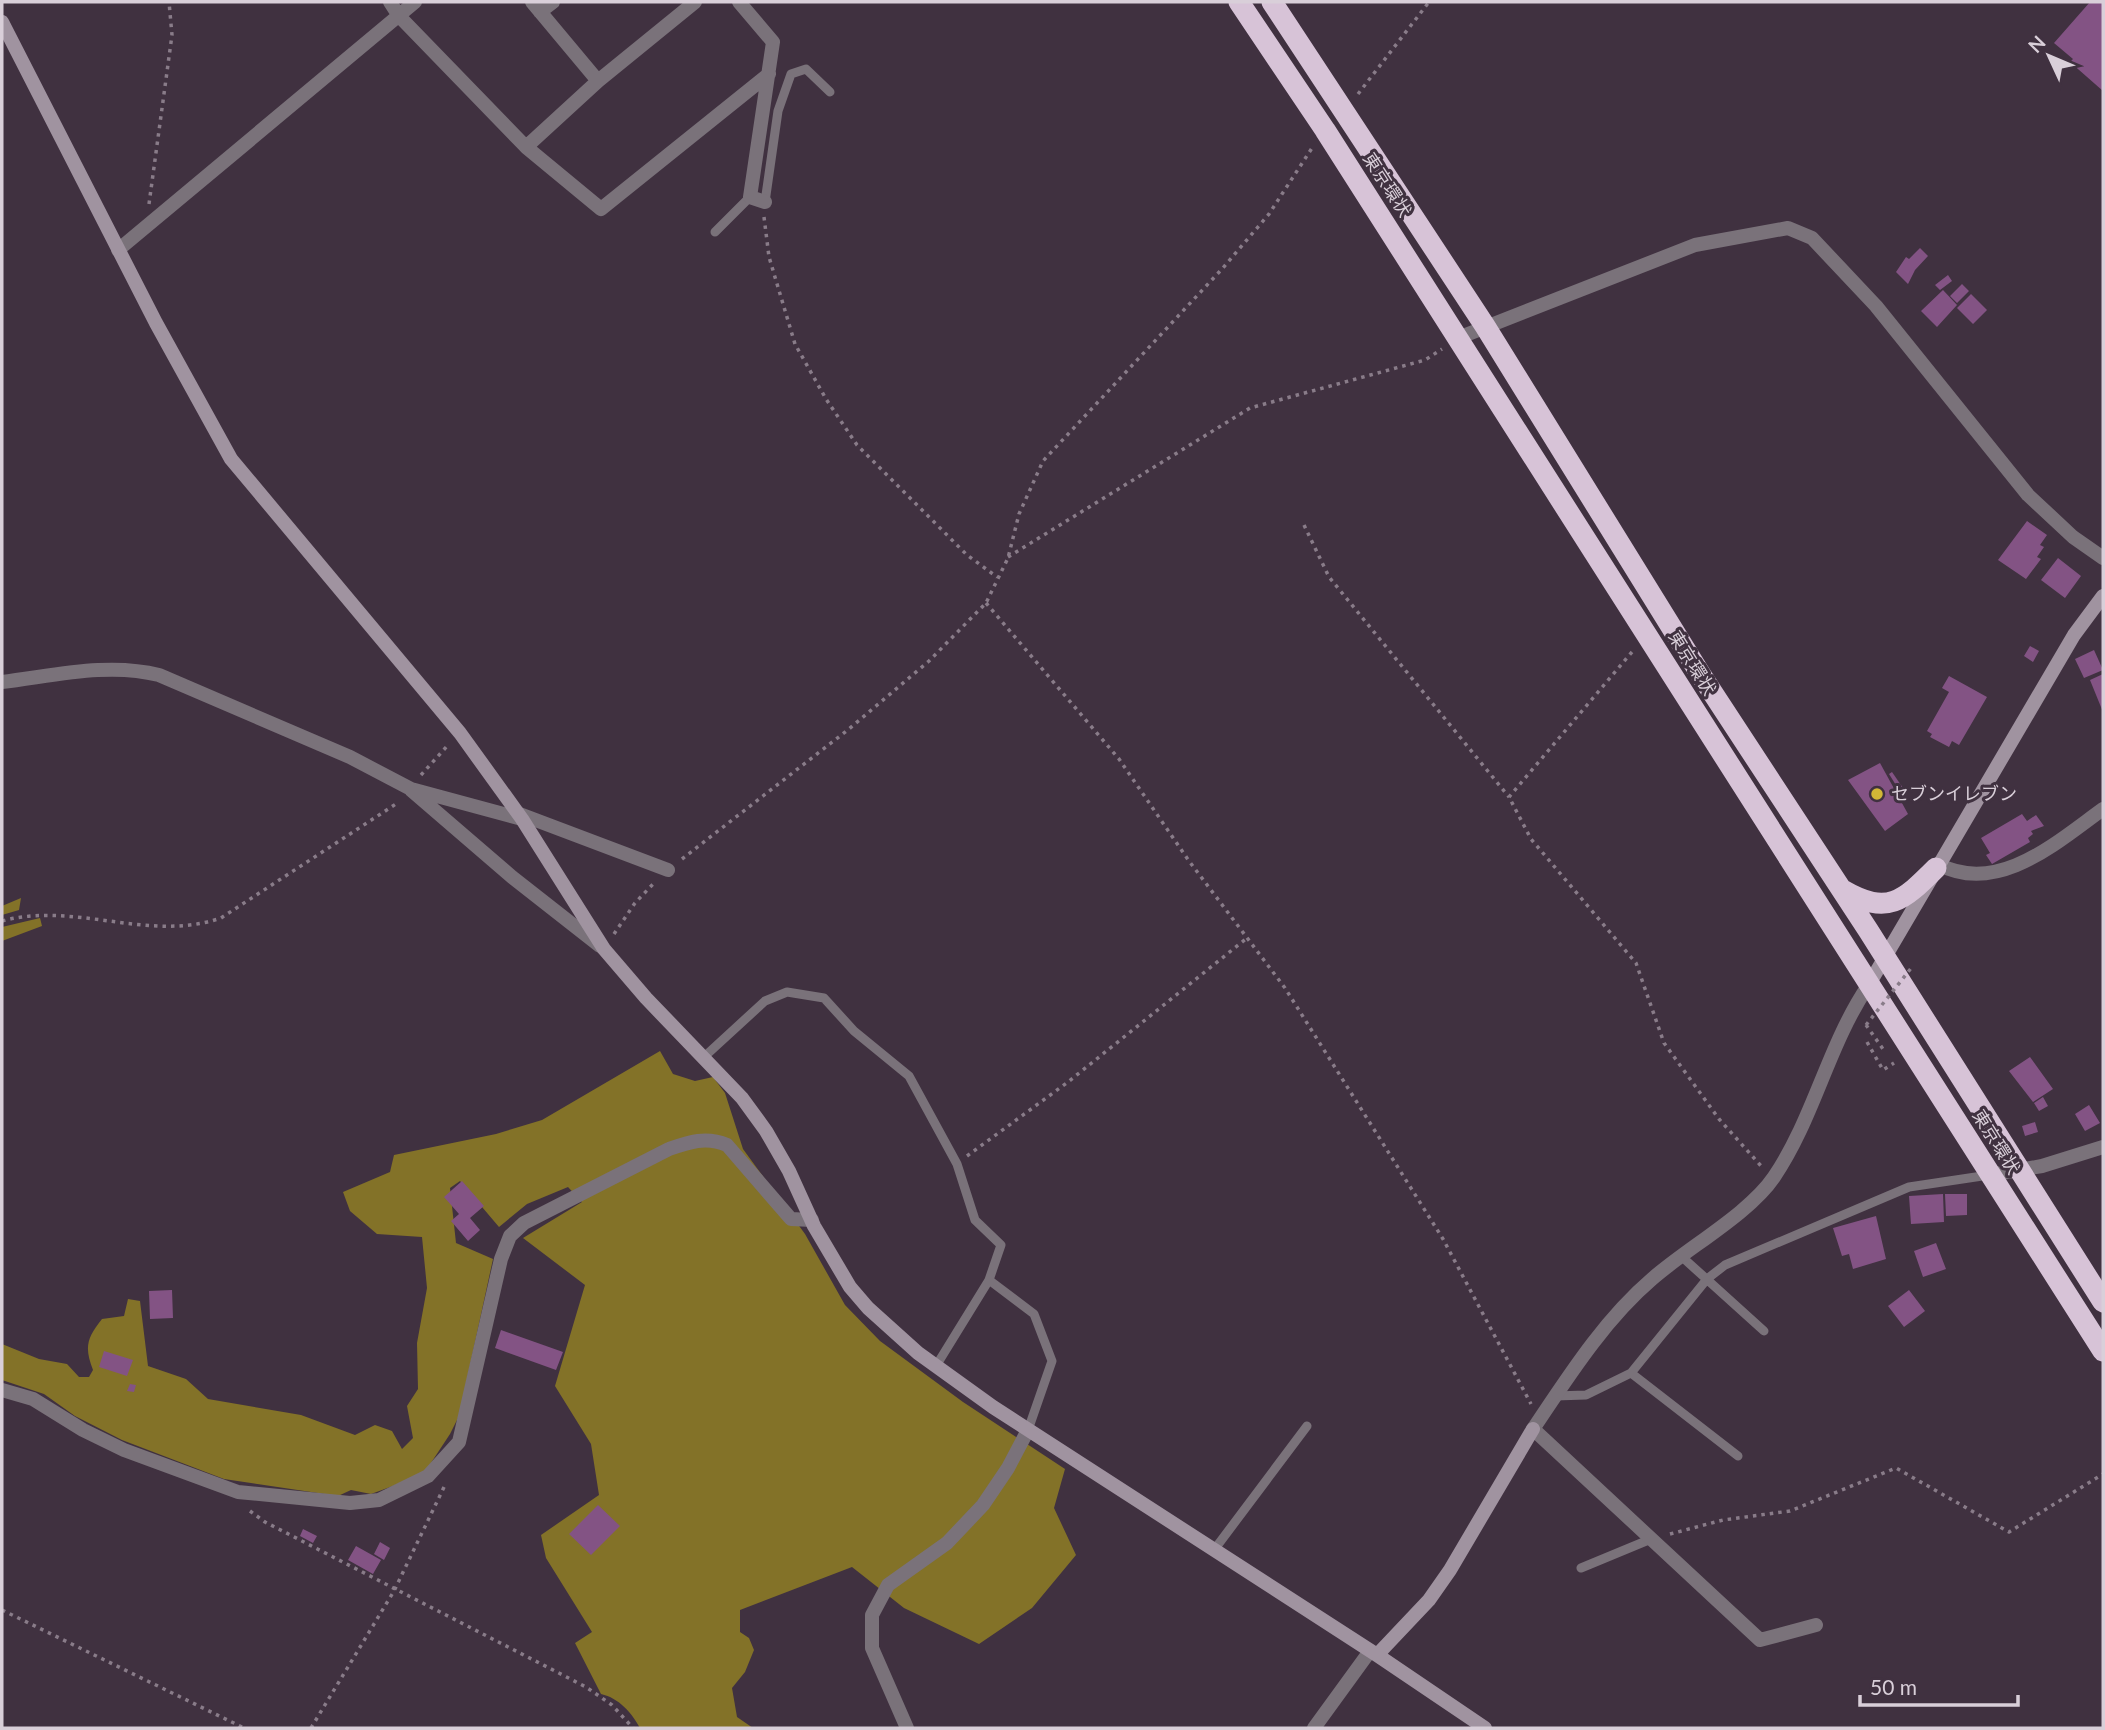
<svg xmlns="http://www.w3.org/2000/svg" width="2105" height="1730" viewBox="0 0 2105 1730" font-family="Lato,'Noto Sans JP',sans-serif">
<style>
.forest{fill:#837228}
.building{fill:#835384}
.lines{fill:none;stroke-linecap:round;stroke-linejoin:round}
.path{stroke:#897c89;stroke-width:3.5;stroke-dasharray:3.5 5;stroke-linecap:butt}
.lane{stroke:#7a727a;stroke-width:9}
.street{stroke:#7a727a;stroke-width:14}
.secondary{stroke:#a093a0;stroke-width:14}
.highway{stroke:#d7c3d7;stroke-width:21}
.path-bridge{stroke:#897c89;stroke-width:3.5;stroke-dasharray:3.5 5;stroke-linecap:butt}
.poi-dot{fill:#d2b736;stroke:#403140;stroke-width:2.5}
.labels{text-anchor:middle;stroke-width:6;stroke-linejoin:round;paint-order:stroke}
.street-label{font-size:18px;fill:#d9cfd9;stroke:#403140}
.poi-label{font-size:18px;fill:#d9cfd9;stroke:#403140;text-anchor:start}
</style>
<rect width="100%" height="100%" fill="#403140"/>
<path class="forest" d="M21 898 19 910 2 915V906Z
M40 918 42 926 2 941V927Z
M660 1051 673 1074 695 1081 713 1077 725 1093 743 1149 805 1234 845 1305 880 1341 963 1402 1065 1469 1054 1508 1076 1555 1032 1608 979 1644 904 1608 852 1567 740 1610V1632L749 1638 754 1650 745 1672 732 1688 737 1717 753 1728H640C632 1713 619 1698 601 1694L575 1643 592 1632 546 1558 541 1535 599 1495 591 1444 555 1386 585 1285 523 1238 582 1202 568 1187 527 1204 499 1227 460 1181 450 1188 456 1243 493 1259 459 1416 450 1434 423 1475 371 1494 351 1490 338 1496 224 1479 122 1440 75 1416 44 1394 2 1380V1344L39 1359 67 1364 79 1377H89L93 1370C84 1347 87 1338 102 1319L124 1316 128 1299 140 1301 148 1366 186 1379 208 1399 301 1415 355 1435 375 1425 392 1431 402 1449 413 1438 407 1406 418 1389 417 1343 427 1288 422 1237 377 1234 350 1211 343 1192 390 1172 394 1155 496 1134 542 1120Z"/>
<path class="building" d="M2090 2H2103V91L2070 62 2073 59 2054 43Z
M1920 248 1928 256 1915 270 1908 284 1896 272 1906 257 1909 259Z
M1948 275 1952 281 1940 290 1935 285Z
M1962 284 1969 291 1957 303 1950 296Z
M1943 290 1957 305 1937 327 1921 311Z
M1971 294 1987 310 1973 324 1957 308Z
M2027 521 2047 535 2040 545 2044 547 2037 557 2041 559 2026 579 1998 560Z
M2058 558 2081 576 2065 598 2041 580Z
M2030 646 2039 651 2033 662 2024 656Z
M2094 650 2103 670 2084 678 2075 659Z
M2103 674V712L2090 680Z
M1949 676 1987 697 1959 745 1952 741 1949 747 1930 737 1932 734 1927 731 1949 692 1942 688Z
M1880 763 1908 814 1885 831 1848 780Z
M1892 772 1903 788 1899 790 1889 774Z
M2022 814 2027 821 2036 815 2044 826 2031 831 2033 834 2028 838 2030 842 1992 864 1986 855 1990 853 1981 838Z
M2030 1057 2053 1089 2033 1102 2009 1071Z
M2043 1097 2048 1106 2039 1111 2034 1103Z
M2089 1105 2100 1123 2085 1131 2075 1114Z
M2035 1122 2038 1132 2025 1136 2022 1126Z
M462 1181 484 1206 470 1218 480 1230 468 1241 451 1221 459 1214 444 1197Z
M1943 1194 1944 1222 1911 1224 1909 1196Z
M1945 1194H1967V1215L1946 1216Z
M1876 1216 1886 1259 1853 1269 1849 1254 1842 1256 1833 1228Z
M1936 1243 1946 1269 1923 1277 1914 1251Z
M172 1290 173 1318 150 1319 149 1291Z
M1909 1290 1925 1311 1904 1327 1888 1306Z
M501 1330 563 1352 556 1370 495 1348Z
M104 1351 133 1360 127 1376 99 1367Z
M130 1384 136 1385 134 1392 127 1391Z
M598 1505 620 1526 591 1555 569 1534Z
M303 1529 317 1536 313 1543 300 1536Z
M380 1542 390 1548 384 1560 374 1554Z
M356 1546 381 1560 373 1574 348 1560Z"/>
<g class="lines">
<path class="path" d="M1358 94 1429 2
M149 204 172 35 169 2
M764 217 769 257 795 344 826 399 857 445 967 555 997 577
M1304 525 1329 577 1509 797
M1008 557 1250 408 1425 360 1442 349
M986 603 1119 759 1189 861 1285 988 1443 1239 1531 1404
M1632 652 1509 797 1531 839 1636 963 1664 1043 1719 1119 1762 1167
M421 775 449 744
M682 859 849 729 929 661 986 603 1008 558 1019 514 1043 461 1222 269 1269 214 1312 148
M2 921C75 901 149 943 221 918L399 802
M614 934 635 903 655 882
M1866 1025 1883 1049
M1867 1042 1883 1070 1894 1063
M967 1156 1068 1082 1247 938
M250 1511 265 1522 586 1687 612 1705 633 1728
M1670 1534 1723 1520 1790 1511 1896 1468 2009 1532 2103 1474
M2 1610 244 1728
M311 1728 394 1591 446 1483"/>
<path class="lane" d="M765 202 778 111 791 74 806 69 830 92
M715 232 750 197
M704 1057 765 1001 787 992 824 998 854 1031 909 1076 957 1164 975 1220 1001 1245 989 1280 936 1366
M1681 1256 1764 1331
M989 1280 1034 1314 1052 1361 1028 1430
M1631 1373 1738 1456
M1555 1396 1586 1395 1631 1373 1707 1279 1725 1265 1909 1187 1989 1175
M1214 1550 1307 1426
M1581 1568 1651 1539"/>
<path class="street" d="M390 2 399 16 526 147 601 209 769 74
M739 2 773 42 750 197 765 202
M540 12 553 2
M598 81 695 2
M526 147 598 81 532 2
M118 250 415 2
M1458 338 1695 245 1788 228 1812 238 1876 306 2028 495 2073 537 2103 558
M2 682C53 676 108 662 159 675L350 757 411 789 522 819
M411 790 512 877 600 946
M517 813 668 870
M1938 864C1998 896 2057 842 2103 809
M1990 1175 2042 1166 2103 1147
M2 1390 33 1399 83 1430 124 1450 238 1492 350 1503 379 1500 428 1476 459 1442 501 1259 510 1236 524 1223 669 1149C689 1142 706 1136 727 1145L791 1219 812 1220
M1816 1625 1760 1640 1533 1429C1568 1377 1604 1320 1652 1279 1687 1248 1749 1214 1774 1177 1814 1118 1828 1045 1868 986
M907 1728 872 1648V1615L888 1585 947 1543 983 1505 1008 1468 1028 1430
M1314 1728 1370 1651"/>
<path class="secondary" d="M2 22 156 323 231 459 460 733 522 819 604 949 646 998 742 1098 766 1131 789 1171 814 1226 850 1287 868 1308 918 1353 993 1407 1377 1655 1485 1728
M1868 986 2074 635 2103 596
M1377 1655 1429 1600 1450 1570 1533 1429"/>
<path class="highway" d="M1239 2 1325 130 2103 1351
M1272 2 1485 326 1701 675 1868 930 2103 1302
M1843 890C1888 916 1903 901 1936 868"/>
<path class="path-bridge" d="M1866 1025 1912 967"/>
</g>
<circle class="poi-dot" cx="1877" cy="794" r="7"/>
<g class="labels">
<g class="street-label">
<text transform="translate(1387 185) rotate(57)" y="6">東京環状</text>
<text transform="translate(1692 663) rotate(58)" y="6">東京環状</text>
<text transform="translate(1996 1142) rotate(58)" y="6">東京環状</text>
</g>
<g class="poi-label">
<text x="1891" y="800">セブンイレブン</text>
</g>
</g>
<rect width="2105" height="1730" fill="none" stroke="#d9cfd9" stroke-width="7"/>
<g transform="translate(2049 56) rotate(314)" stroke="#403140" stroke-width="5" paint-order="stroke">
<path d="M0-5L12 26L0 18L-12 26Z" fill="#d9cfd9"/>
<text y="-10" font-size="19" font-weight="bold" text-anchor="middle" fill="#d9cfd9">N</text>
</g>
<path d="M1860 1695v10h158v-10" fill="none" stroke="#d9cfd9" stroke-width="3.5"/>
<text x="1870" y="1695" font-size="21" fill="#d9cfd9" stroke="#403140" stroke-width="5" paint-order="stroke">50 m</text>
</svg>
